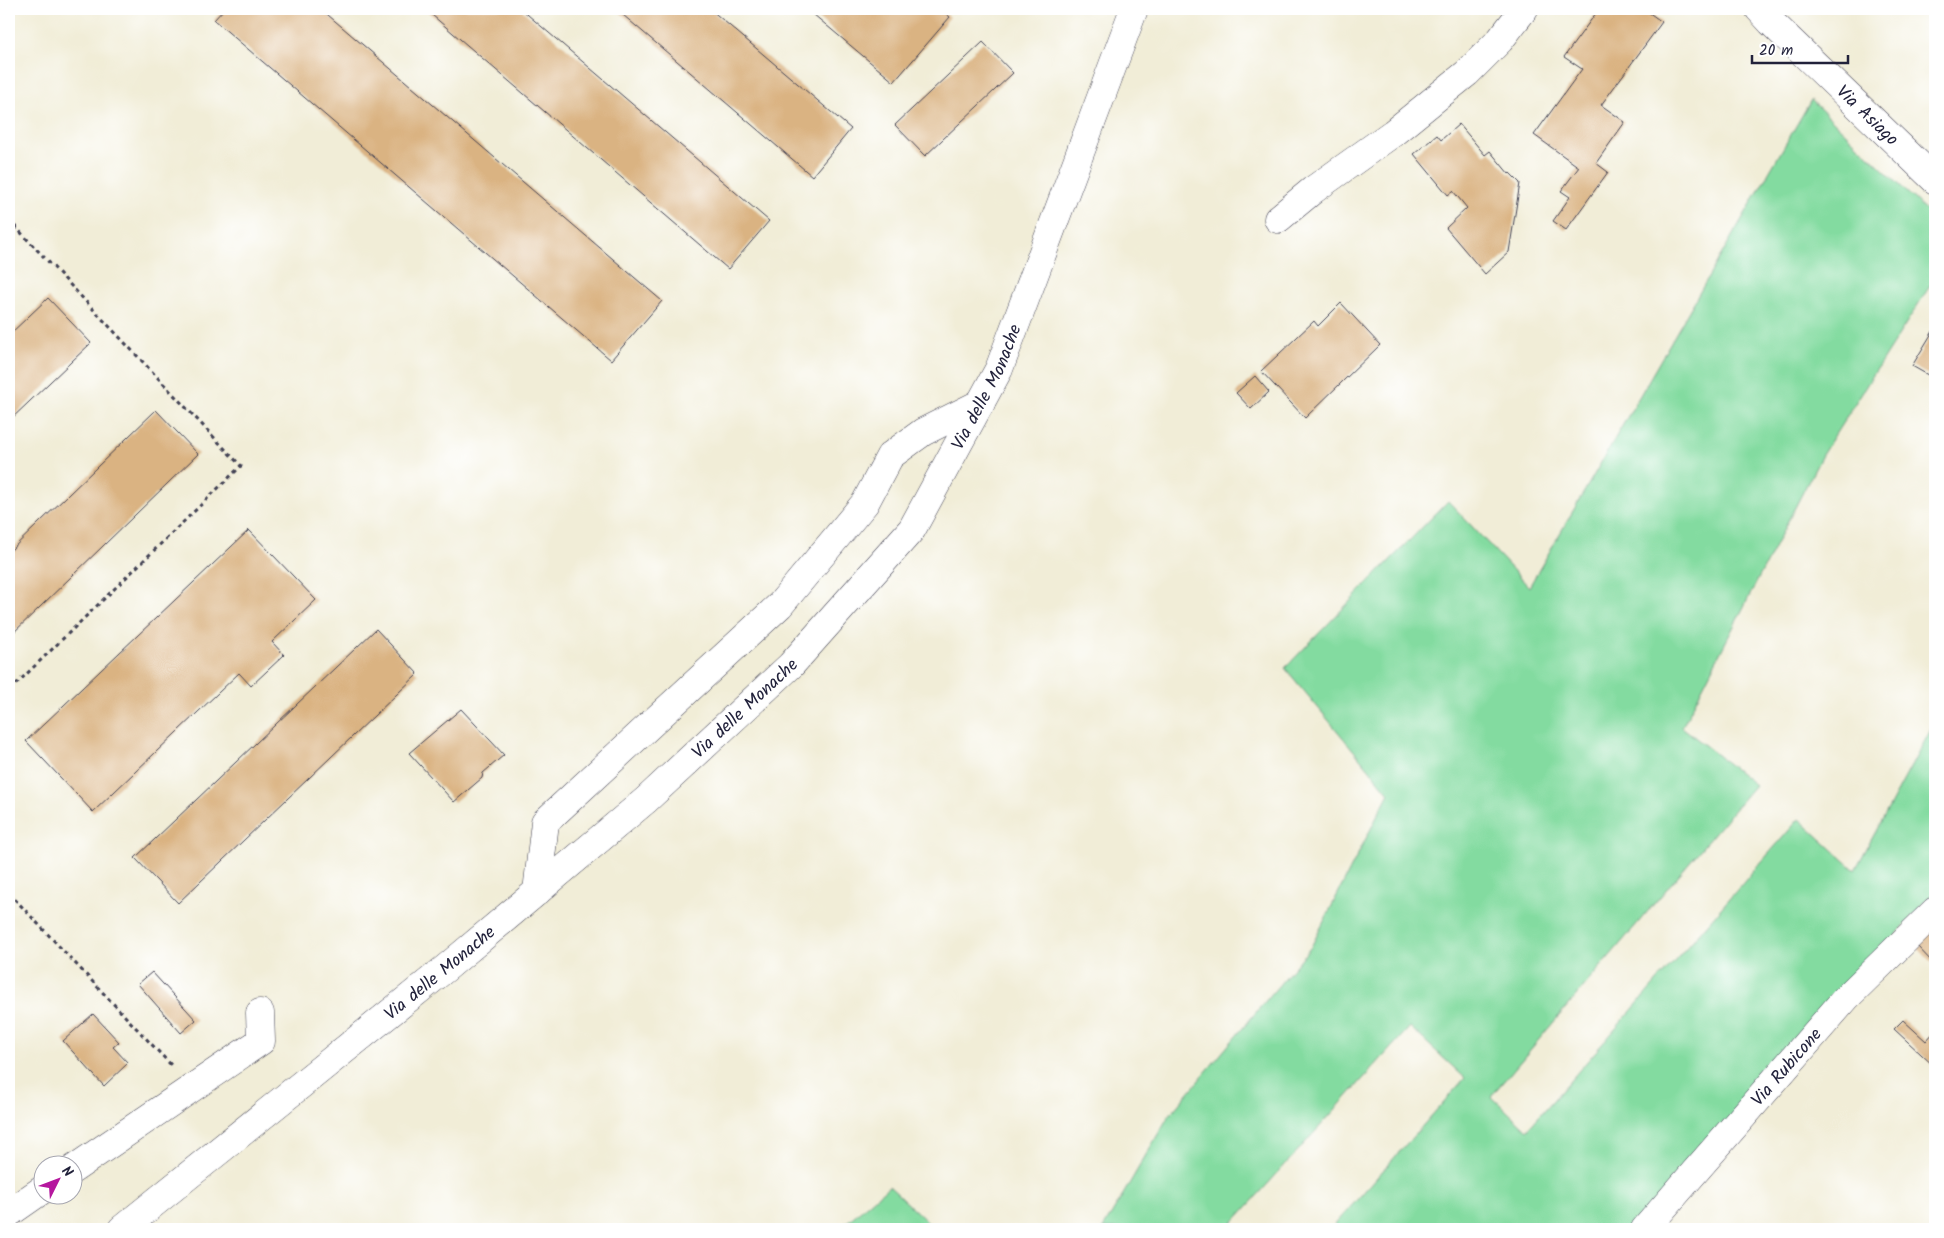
<svg xmlns="http://www.w3.org/2000/svg" width="1944" height="1238" viewBox="0 0 1944 1238" font-family="Kalam,sans-serif">
<style>
.green{fill:#83dba0;stroke:#527e6e}
.building{fill:#dab382}
.lines{fill:none;stroke-linecap:round;stroke-linejoin:round}
.minor-casing{stroke:#414052;stroke-width:29}
.major-casing{stroke:#414052;stroke-width:29}
.path{stroke:#414052;stroke-width:3;stroke-dasharray:4 4;stroke-linecap:butt}
.minor{stroke:#fff;stroke-width:28}
.major{stroke:#fff;stroke-width:28}
.labels{text-anchor:middle;stroke-width:4;stroke-linejoin:round;paint-order:stroke}
.street-label{font-size:18px;fill:#22223b;stroke:#fff}
</style>
<rect width="100%" height="100%" fill="#fff"/>
<filter id="ink" filterUnits="userSpaceOnUse"><feTurbulence type="fractalNoise" baseFrequency=".02" numOctaves="2"/><feDisplacementMap in="SourceGraphic" scale="10" xChannelSelector="R" yChannelSelector="G"/><feConvolveMatrix kernelMatrix="1 2 1 2 8 2 1 2 1" color-interpolation-filters="sRGB"/></filter>
<filter id="wash" filterUnits="userSpaceOnUse"><feTurbulence type="fractalNoise" baseFrequency=".0096" numOctaves="4" result="noise"/><feDisplacementMap in="SourceGraphic" scale="20" xChannelSelector="R" yChannelSelector="G"/><feGaussianBlur stdDeviation="1.12" result="paint"/><feColorMatrix in="noise" values="0 0 0 0 0 0 0 0 0 0 0 0 0 0 0 0 0 1.4 0 .05"/><feComposite in="paint" operator="in"/></filter>
<g filter="url(#wash)">
<rect width="100%" height="100%" fill="#f1edd7"/>
<path class="green" d="M1811 100 1935 219V278L1822 455 1682 727 1755 785 1491 1096 1527 1130 1799 819 1855 870 1935 722V891L1635 1229H1331L1465 1078 1410 1027 1227 1229H1103L1168 1117 1311 947 1389 793 1285 668 1448 501 1529 587Z
M889 1186 935 1229H839Z"/>
<g id="blocks">
<path class="building" d="M224 9H321L662 301 611 360 214 20Z
M425 9H521L769 221 728 269Z
M616 9H710L851 129 812 176Z
M807 9H904L910 14 914 9H940L950 17 894 82Z
M1599 9H1644L1662 22 1601 105 1625 122 1596 163 1608 172 1566 230 1553 221 1570 197 1561 191 1579 167 1534 135 1582 69 1564 57Z
M983 42 1013 73 925 156 895 125Z
M1459 124 1485 155 1490 151 1509 174 1510 173 1520 183 1509 252 1485 274 1446 228 1467 208 1453 191 1448 195 1414 154 1437 135 1441 140Z
M48 298 91 343 9 421V335Z
M1341 303 1380 345 1305 418 1261 371 1314 321 1318 326Z
M1935 328V379L1912 366Z
M1255 376 1269 392 1251 409 1236 393Z
M156 410 198 454 9 637V552Z
M249 530 316 600 272 642 284 655 251 686 239 673 93 812 26 741Z
M376 629 418 674 178 903 135 858Z
M461 709 504 755 483 773 482 778 454 802 409 753Z
M1935 921V965L1915 944Z
M152 972 196 1020 181 1033 138 984Z
M93 1014 119 1042 113 1047 128 1063 104 1086 63 1041Z
M1903 1020 1926 1041 1935 1031V1067L1894 1029Z"/>
</g>
</g>
<g filter="url(#ink)">
<use href="#blocks" fill-opacity="0" stroke="#414052" stroke-width="1"/>
<g class="lines">
<defs>
<g id="minor">
<path d="M1278 219 1313 190 1393 133 1467 73 1500 40 1524 9"/>
<path d="M537 892 545 822 780 605 865 503 890 456 923 432 981 403"/>
<path d="M72 1170 261 1041 260 1013"/>
<path d="M9 1213 42 1190"/>
<path id="s1" d="M122 1229 446 968 646 800 791 665 912 529 999 369 1134 9"/>
<path id="s2" d="M1645 1229 1826 1021 1846 998 1935 911"/>
</g>
<g id="major">
<path id="s3" d="M1759 9 1771 22 1935 180"/>
</g>
</defs>
<use href="#minor" class="minor-casing"/>
<use href="#major" class="major-casing"/>
<path class="path" d="M9 220 241 466 9 691
M9 893 172 1066"/>
<use href="#minor" class="minor"/>
<use href="#major" class="major"/>
</g>
</g>
<g class="labels">
<g class="street-label">
<text dy="6" stroke="none"><textPath href="#s3" startOffset="152">Via Asiago</textPath></text>
<text dy="6" stroke="none"><textPath href="#s1" startOffset="1218">Via delle Monache</textPath></text>
<text dy="6" stroke="none"><textPath href="#s1" startOffset="812">Via delle Monache</textPath></text>
<text dy="6" stroke="none"><textPath href="#s1" startOffset="408">Via delle Monache</textPath></text>
<text dy="6" stroke="none"><textPath href="#s2" startOffset="215">Via Rubicone</textPath></text>
</g>
</g>
<rect width="1944" height="1238" fill="none" stroke="#fff" stroke-width="30"/>
<g transform="translate(58 1180) rotate(48)"><circle r="24" fill="#ffffff" stroke="#a7a7b1"/>
<path d="M0-4L9 19L0 12L-9 19Z" fill="#b5179e"/>
<text y="-8" font-size="14" font-weight="bold" text-anchor="middle" fill="#22223b">N</text>
</g>
<path d="M1752 55v8h96v-8" fill="none" stroke="#22223b" stroke-width="2.5"/>
<text x="1759" y="55" font-size="15" fill="#22223b" stroke="#ffffff" stroke-width="4" paint-order="stroke">20 m</text>
</svg>
